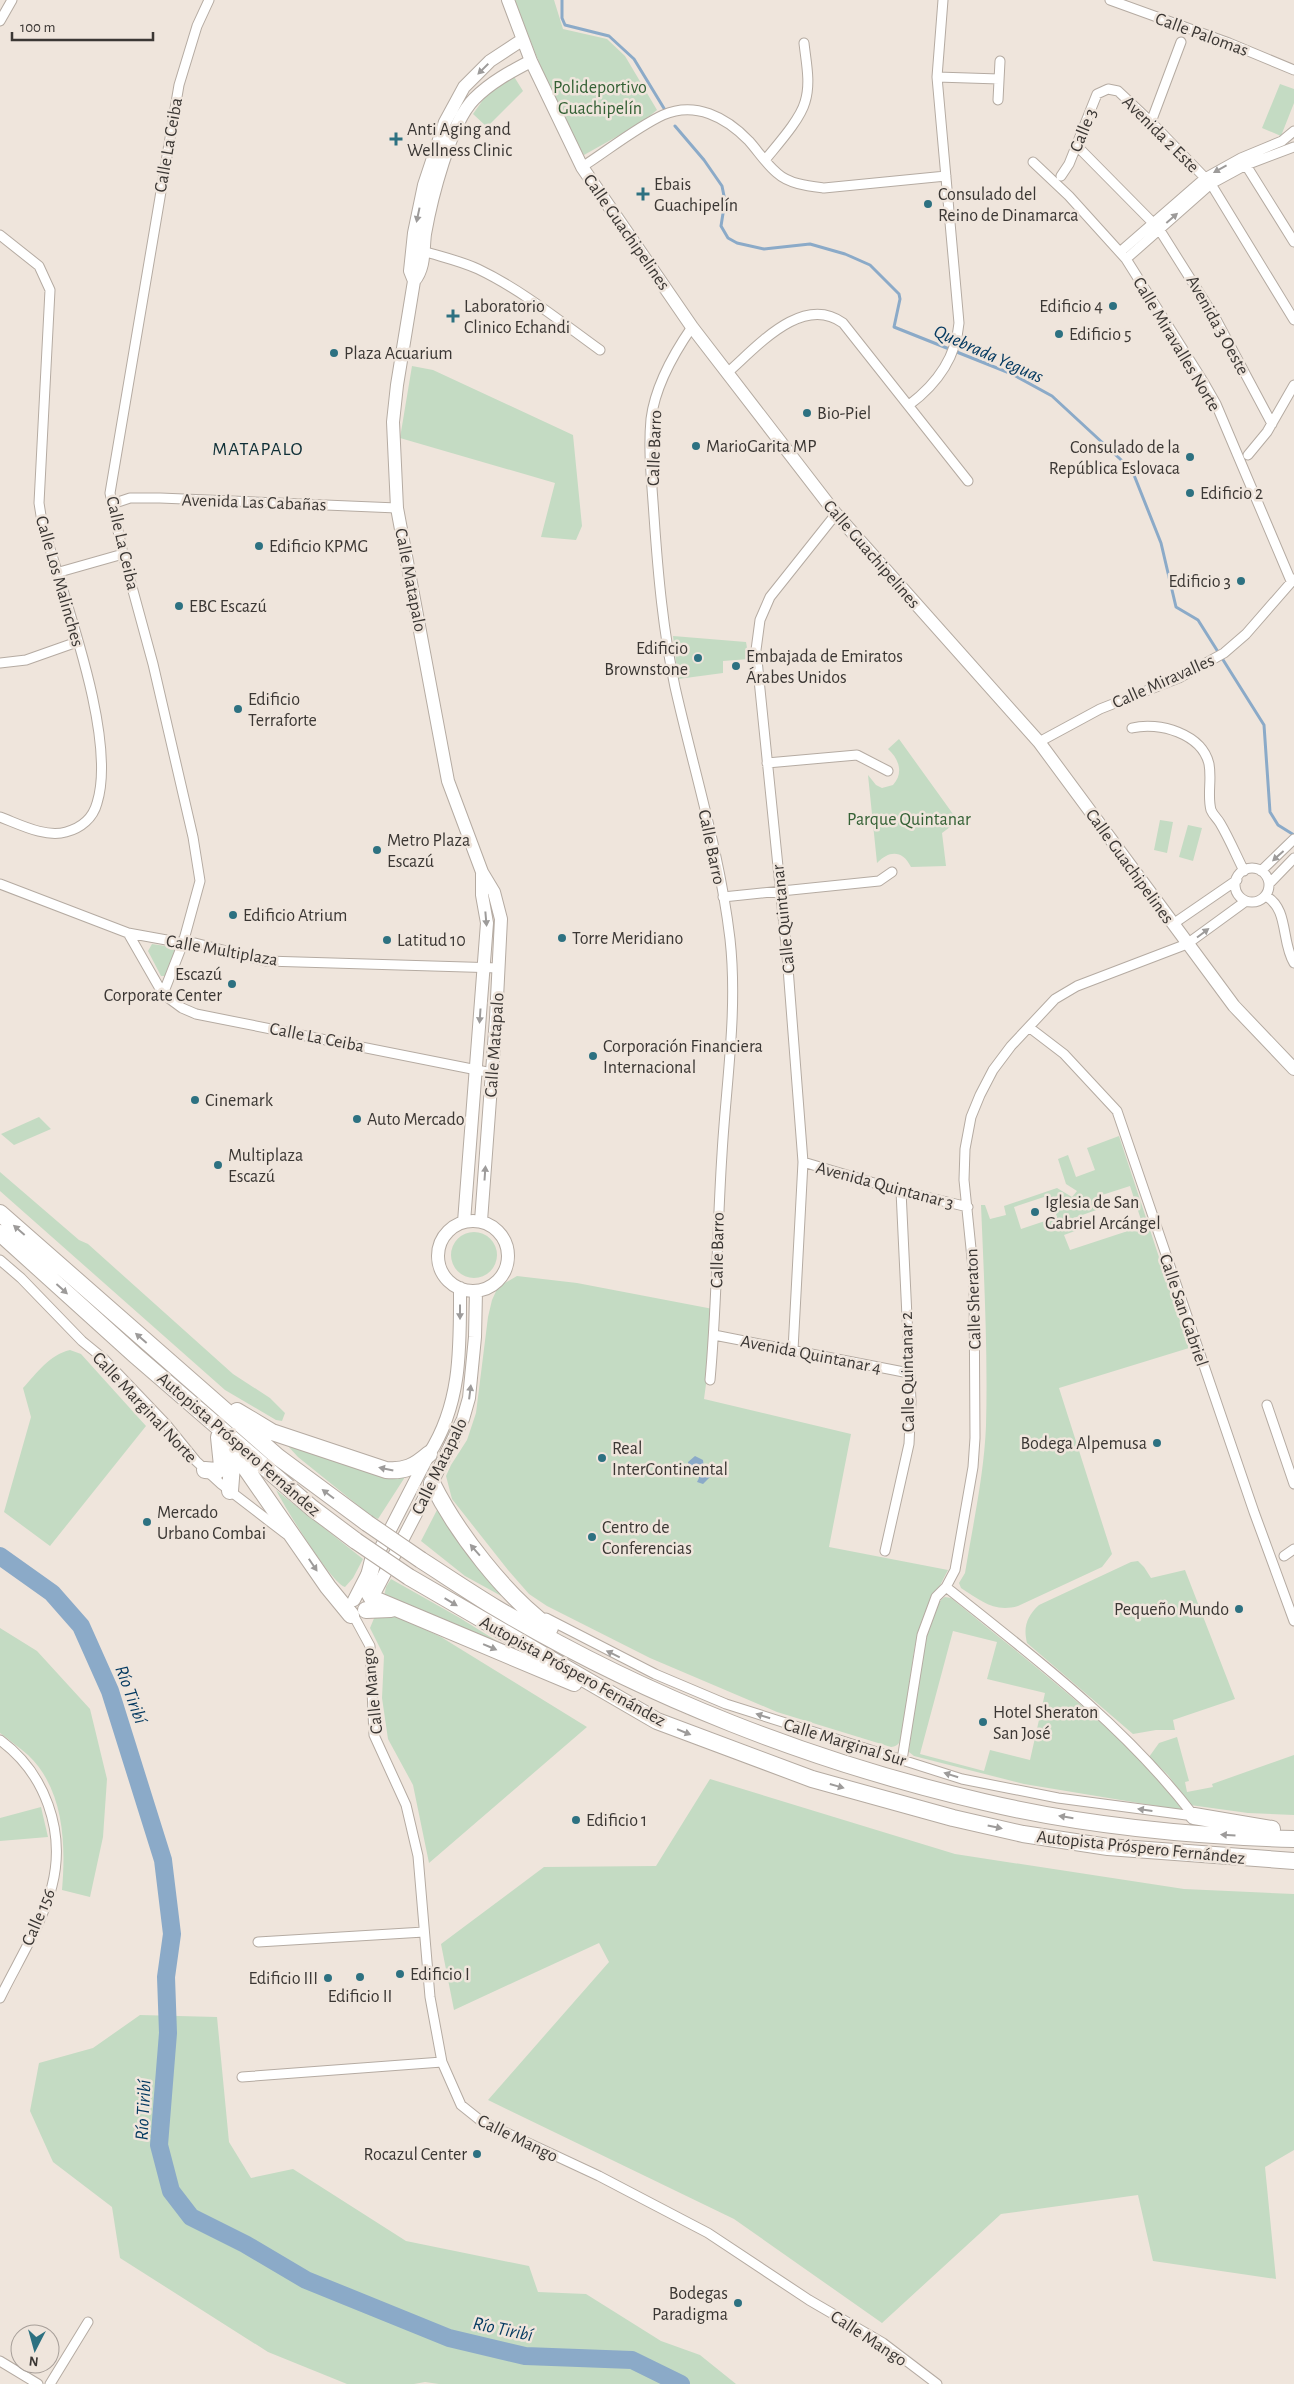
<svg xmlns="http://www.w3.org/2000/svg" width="1294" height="2384" viewBox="0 0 1294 2384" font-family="'Alegreya Sans',sans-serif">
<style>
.green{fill:#c4dbc3;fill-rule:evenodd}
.water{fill:#8baac8}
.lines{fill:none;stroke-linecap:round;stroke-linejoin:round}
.stream{stroke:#8baac8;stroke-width:3}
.river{stroke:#8baac8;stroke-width:18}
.street-casing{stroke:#b5aba2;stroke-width:11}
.secondary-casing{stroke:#b5aba2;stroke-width:14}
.highway-casing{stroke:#b5aba2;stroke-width:18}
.street{stroke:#fff;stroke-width:9}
.secondary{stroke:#fff;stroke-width:12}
.highway{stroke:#fff;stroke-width:16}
.highway-bridge-casing{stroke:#b5aba2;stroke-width:18;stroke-linecap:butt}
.highway-bridge{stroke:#fff;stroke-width:16}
.oneway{fill:#9d9b9a}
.poi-dot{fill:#2d7181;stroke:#efe5dc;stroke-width:2}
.labels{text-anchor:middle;stroke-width:5;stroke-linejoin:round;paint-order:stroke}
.street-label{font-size:18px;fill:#3b3734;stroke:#efe5dc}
.park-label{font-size:18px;fill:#346135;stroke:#efe5dc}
.poi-label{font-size:18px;fill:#3b3734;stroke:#efe5dc;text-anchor:start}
.water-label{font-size:19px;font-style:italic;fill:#053a61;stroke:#efe5dc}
.neighbourhood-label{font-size:19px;letter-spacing:1px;fill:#0e2f37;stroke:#efe5dc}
</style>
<rect width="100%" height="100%" fill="#efe5dc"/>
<path class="green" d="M515 0H554L563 29 607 39 625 56 657 110 641 123 584 155C555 106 535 54 515 0Z
M513 75 523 91 487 127 473 114 490 90Z
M1280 84 1294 89V103L1281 136 1262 128Z
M412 366 433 370 573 435 582 526 576 540 541 537 555 483 400 438Z
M673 636 746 642 749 659 723 661V673L678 679Z
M899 739 958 821 942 833 946 866 911 867C903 850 889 850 877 863L868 775 876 785 882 788 893 785C904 773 899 759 888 749Z
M1160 820 1173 822 1167 853 1154 850Z
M1188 825 1202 828 1193 861 1179 857Z
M152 944 172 947 175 950 167 976H161L148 951Z
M39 1117 51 1129 14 1145 1 1134Z
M1119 1136 1189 1348 1059 1388 1112 1554 1102 1567 1018 1606C994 1613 980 1600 961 1588L959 1583 965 1573C973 1524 984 1475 986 1426 988 1352 984 1278 981 1205H985L990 1219 1006 1215 1004 1206 1057 1188 1072 1197 1077 1191 1066 1184 1058 1159 1068 1155 1076 1177 1095 1170 1087 1148ZM1130 1186 1143 1226 1070 1250 1064 1235 1075 1231 1071 1219 1102 1208 1099 1196ZM1050 1195 1057 1217 1021 1229 1014 1207Z
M0 1172 79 1240 88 1244 233 1374 270 1398 285 1413 282 1421 276 1420 225 1390 0 1191Z
M451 1255a23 23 0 1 1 46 0a23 23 0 1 1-46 0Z
M517 1276 577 1283 713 1309 712 1340 704 1399 851 1434 829 1547 948 1570 922 1620 915 1645 902 1733C900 1741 900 1746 891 1747L777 1712 650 1658 547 1606 529 1594 508 1570 452 1499 446 1476 451 1465 467 1440 476 1413 488 1317 492 1300 498 1287Z
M70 1350 81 1354 146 1426 50 1546 4 1512 31 1417 23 1388C37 1373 49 1355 70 1350Z
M287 1445C305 1450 323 1454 341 1460 365 1468 377 1480 405 1477L378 1519 370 1515 298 1457Z
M276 1490 363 1559 353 1578 345 1587C331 1583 284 1506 276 1490Z
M437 1510 444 1516 514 1603 465 1576 421 1541Z
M1138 1561 1144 1567 1151 1578 1185 1570 1235 1699 1173 1720 1175 1730H1156L1133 1734 1027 1643C1023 1627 1027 1616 1039 1605L1131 1562Z
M391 1579 460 1618 516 1653 384 1597 386 1587Z
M945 1597 951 1598C1030 1663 1115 1726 1181 1805V1810L1024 1784 914 1756 909 1752C913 1726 923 1606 945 1597ZM953 1631 997 1642 987 1679 1045 1693 1030 1760 990 1750 984 1771 920 1754Z
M375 1616H396L441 1637 587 1727 429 1863 413 1785 388 1739 382 1698 384 1656 370 1628Z
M0 1628 37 1651 90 1709 107 1779 103 1837 90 1897 62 1890C66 1844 64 1789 28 1755 19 1747 9 1740 0 1733Z
M1177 1737 1189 1781 1185 1782 1187 1792 1213 1787 1212 1784 1294 1755V1815L1248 1813 1190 1805 1168 1775 1149 1757 1159 1743Z
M710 1779 955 1854 1184 1889 1294 1894V2150L1265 2167 1276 2279 1153 2261 1138 2195 1001 2214 882 2323 734 2219 488 2100 609 1962 599 1943 454 2010 441 1944 544 1867 656 1866Z
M41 1807 48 1837 0 1841V1818Z
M140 2015 217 2017 229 2142 251 2178 293 2169 406 2241 529 2266 538 2292 586 2294 661 2341 700 2355 736 2384H439L425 2382 414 2384H347L268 2352 120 2258 112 2207 53 2162 30 2111 39 2063 93 2048Z"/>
<path class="water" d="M695 1456 703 1460 704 1470 710 1477 703 1484 697 1482 699 1478 698 1471 689 1468 688 1462Z"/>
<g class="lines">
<path class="stream" d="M562 0V18L565 25 609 36 634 59 665 110
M675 126 704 160 722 186 725 201 721 226 728 238 737 243 764 249 810 244 845 254 870 265 899 294 900 299 894 327 1012 374 1052 396 1132 470 1161 543 1176 607 1198 620 1264 725 1270 812 1278 825 1294 835"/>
<path class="river" d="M0 1556 52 1593 81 1626 110 1691 163 1860 172 1934 166 1977 168 2033 159 2145 171 2191 191 2217 245 2244 306 2280 449 2338 525 2356 632 2360 681 2384"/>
<defs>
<path id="street" d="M1110 0 1229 43 1294 70
M0 21 12 0
M937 77 999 79
M998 100 1000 61
M1151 122 1181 42
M1077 146 1159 229 1217 321 1272 424
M765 160C777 145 800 120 805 102 811 83 806 62 804 43
M1033 162 1069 196 1126 259 1204 383 1216 404 1291 581
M1244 162 1294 242
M582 167C607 151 637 127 663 115 695 101 726 117 749 141 758 151 766 164 777 173 789 184 808 186 824 188L946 176
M1061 176 1069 164 1097 94 1108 89 1118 91 1151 122 1211 184 1294 320
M0 235 39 266 50 290 39 503 42 522C61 591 118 737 97 803 93 818 81 828 66 832 45 838 19 824 0 817
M423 251C442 257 461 261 478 269 522 290 561 322 600 350
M1120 252 1205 178 1241 158 1282 141 1294 131
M1126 259 1211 184 1246 165 1294 147
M692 327C674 353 655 387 651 419 648 451 652 484 654 516 658 574 663 630 675 687 694 771 720 854 730 939 738 1011 726 1083 722 1154 717 1229 717 1305 710 1380
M727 373C756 348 802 293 843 323L968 481
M909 405C937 384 956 358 959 323L937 77 943 0
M1248 455 1267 432 1294 385
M112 504 130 498H160L397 508
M56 573 123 554
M0 663 26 660 77 642
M1132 728C1159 721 1202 734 1209 764 1212 780 1207 795 1211 810 1213 815 1217 818 1220 823 1229 838 1236 855 1244 871
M1039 742 1100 709 1179 678 1224 653 1246 634 1294 579
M767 763 857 755 888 771
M1235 885a17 17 0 1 1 34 0a17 17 0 1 1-34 0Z
M1261 871 1294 839
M0 884 128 933 183 943H195L266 961 499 968
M1269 884 1294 858
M1266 896C1289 909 1281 942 1294 963
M723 897 879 881 892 872
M1173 924 1237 880
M128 933 163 994 182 1008 196 1014 492 1073
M163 994 183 943 200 881 193 837 153 664 123 554 110 493 179 85 197 26 209 0
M1030 1028 1064 1054 1117 1111 1254 1512 1294 1621
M803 1162 901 1191 968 1207
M0 1260 21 1278 82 1341 104 1359 166 1424 196 1461 221 1484 286 1534
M714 1335 909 1373
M793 1350 803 1162 787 955 756 650 760 620 770 597 836 514
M1267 1405 1294 1484
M885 1551 909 1444 911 1401 901 1191
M1284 1556 1294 1549
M946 1587C1034 1657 1125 1726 1194 1816
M351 1611 370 1646 374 1735 406 1805 418 1856 430 1997 442 2062 461 2105 481 2121 599 2176 708 2233 809 2300 883 2343 937 2384
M546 1618 655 1674 726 1704 962 1779 1058 1798 1194 1816
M0 1740C45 1773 66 1831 52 1886 44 1920 16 1965 0 1998
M902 1760 922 1635 936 1597 946 1587 955 1570 973 1467 975 1438 974 1278 964 1180 965 1149 971 1117 980 1095 993 1070 1011 1046 1055 999 1077 986 1187 944 1246 901
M258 1942 424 1932
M242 2077 442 2062
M0 2361 38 2384
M50 2384 88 2322"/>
<path id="secondary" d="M508 0 531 61 582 167 692 327 836 514 1039 742 1234 1006 1294 1069
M414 281 410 271 414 233 424 185 445 122 464 87 490 61 522 40
M481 1221 496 1018 501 919 494 892 482 872 448 781 397 508 393 422 397 385 414 281C425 268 423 250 425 234 431 200 450 123 474 99 491 82 510 72 531 61
M438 1256a35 35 0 1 1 70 0a35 35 0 1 1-70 0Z
M464 1222 487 923 482 895V874
M372 1598 432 1483 463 1419 469 1398 475 1337 476 1291
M354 1600 429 1454C462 1403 460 1346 460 1288"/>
<path id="highway" d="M0 1213 278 1457 367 1523
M0 1233 135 1355 312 1508 356 1541
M237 1411 272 1432 386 1470C405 1472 415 1466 429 1454
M225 1444 240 1460 328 1587 351 1615
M205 1470 217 1471 222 1466 219 1437
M432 1483C457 1533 505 1595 550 1628
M230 1491 233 1452
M373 1560 366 1588 372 1598 574 1683
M421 1560C446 1576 471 1593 496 1608 645 1697 815 1763 984 1802 1085 1826 1191 1836 1294 1839
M409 1577 657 1721 812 1779 953 1818 1023 1834 1108 1847 1294 1861
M366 1610 391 1609
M1194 1816 1272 1829"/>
</defs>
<use href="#street" class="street-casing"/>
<use href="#secondary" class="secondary-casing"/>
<use href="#highway" class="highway-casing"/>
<use href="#street" class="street"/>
<use href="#secondary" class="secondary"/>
<use href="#highway" class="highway"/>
<defs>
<path id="highway-bridge" d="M367 1523 421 1560
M356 1541 409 1577"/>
</defs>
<use href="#highway-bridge" class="highway-bridge-casing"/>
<use href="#highway-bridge" class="highway-bridge"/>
</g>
<defs><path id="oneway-solid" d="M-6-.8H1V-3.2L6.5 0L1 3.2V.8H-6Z" transform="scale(1.25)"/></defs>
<g class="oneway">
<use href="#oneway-solid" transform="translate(483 69) rotate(135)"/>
<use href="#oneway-solid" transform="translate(1220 169) rotate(151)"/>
<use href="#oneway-solid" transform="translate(418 215) rotate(102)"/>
<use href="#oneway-solid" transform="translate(1172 218) rotate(-41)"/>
<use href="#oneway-solid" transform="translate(1278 856) rotate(138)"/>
<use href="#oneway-solid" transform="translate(486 919) rotate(85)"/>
<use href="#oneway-solid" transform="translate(1203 933) rotate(-37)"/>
<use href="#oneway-solid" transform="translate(480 1016) rotate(94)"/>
<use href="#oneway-solid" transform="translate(485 1173) rotate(-86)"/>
<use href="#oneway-solid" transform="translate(19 1230) rotate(-139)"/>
<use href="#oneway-solid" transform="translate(62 1289) rotate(42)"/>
<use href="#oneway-solid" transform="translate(460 1312) rotate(90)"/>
<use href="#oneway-solid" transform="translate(141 1338) rotate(-139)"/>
<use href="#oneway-solid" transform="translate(470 1392) rotate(-83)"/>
<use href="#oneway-solid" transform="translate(386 1469) rotate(-168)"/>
<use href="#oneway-solid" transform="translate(328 1494) rotate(-143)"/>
<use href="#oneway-solid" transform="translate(475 1550) rotate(-131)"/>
<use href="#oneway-solid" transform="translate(313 1565) rotate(56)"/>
<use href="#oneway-solid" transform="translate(451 1602) rotate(31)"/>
<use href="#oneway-solid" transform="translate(490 1647) rotate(23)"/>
<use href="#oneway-solid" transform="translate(613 1654) rotate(-154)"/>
<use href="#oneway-solid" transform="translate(763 1716) rotate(-162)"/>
<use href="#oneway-solid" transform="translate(684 1732) rotate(22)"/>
<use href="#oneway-solid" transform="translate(951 1775) rotate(-163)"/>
<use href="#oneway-solid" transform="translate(837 1786) rotate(16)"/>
<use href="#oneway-solid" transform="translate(1145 1810) rotate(-172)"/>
<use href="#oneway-solid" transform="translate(1066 1817) rotate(-171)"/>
<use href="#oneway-solid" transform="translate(995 1827) rotate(12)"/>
<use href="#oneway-solid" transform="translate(1228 1835) rotate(-176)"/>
</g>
<g class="poi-dot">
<path d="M393.5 131.5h5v5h5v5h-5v5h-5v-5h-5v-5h5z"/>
<path d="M640.5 186.5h5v5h5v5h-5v5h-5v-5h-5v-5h5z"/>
<circle cx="928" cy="204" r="5"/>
<circle cx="1113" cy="306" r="5"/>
<path d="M450.5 308.5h5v5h5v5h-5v5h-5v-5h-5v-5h5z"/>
<circle cx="1059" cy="334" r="5"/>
<circle cx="334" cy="353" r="5"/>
<circle cx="807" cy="413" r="5"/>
<circle cx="696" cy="446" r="5"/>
<circle cx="1190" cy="457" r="5"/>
<circle cx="1190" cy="493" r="5"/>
<circle cx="259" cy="546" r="5"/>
<circle cx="1241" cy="581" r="5"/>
<circle cx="179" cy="606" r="5"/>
<circle cx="698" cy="658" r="5"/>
<circle cx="736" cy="666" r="5"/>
<circle cx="238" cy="709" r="5"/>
<circle cx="377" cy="850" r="5"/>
<circle cx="233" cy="915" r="5"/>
<circle cx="562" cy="938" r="5"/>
<circle cx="387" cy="940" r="5"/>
<circle cx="232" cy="984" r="5"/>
<circle cx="593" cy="1056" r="5"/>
<circle cx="195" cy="1100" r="5"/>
<circle cx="357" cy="1119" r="5"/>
<circle cx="218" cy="1165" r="5"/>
<circle cx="1035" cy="1212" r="5"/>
<circle cx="1157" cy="1443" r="5"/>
<circle cx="602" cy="1458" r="5"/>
<circle cx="147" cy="1522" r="5"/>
<circle cx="592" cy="1537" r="5"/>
<circle cx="1239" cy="1609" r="5"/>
<circle cx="983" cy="1722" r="5"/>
<circle cx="576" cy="1820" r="5"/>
<circle cx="400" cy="1974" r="5"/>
<circle cx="360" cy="1977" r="5"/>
<circle cx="328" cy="1978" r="5"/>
<circle cx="477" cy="2154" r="5"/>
<circle cx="738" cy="2303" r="5"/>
</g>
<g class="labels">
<g class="street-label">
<text transform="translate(1202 34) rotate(20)" y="6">Calle Palomas</text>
<text transform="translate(1083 130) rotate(-68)" y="6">Calle 3</text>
<text transform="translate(1161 134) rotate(45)" y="6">Avenida 2 Este</text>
<text transform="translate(168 145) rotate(-80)" y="6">Calle La Ceiba</text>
<text transform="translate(627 232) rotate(55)" y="6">Calle Guachipelines</text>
<text transform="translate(1218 325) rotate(61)" y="6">Avenida 3 Oeste</text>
<text transform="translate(1177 344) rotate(59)" y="6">Calle Miravalles Norte</text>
<text transform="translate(654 448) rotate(-88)" y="6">Calle Barro</text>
<text transform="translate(254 502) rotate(2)" y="6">Avenida Las Cabañas</text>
<text transform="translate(123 543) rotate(77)" y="6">Calle La Ceiba</text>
<text transform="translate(872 554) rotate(49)" y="6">Calle Guachipelines</text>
<text transform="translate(411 580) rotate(79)" y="6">Calle Matapalo</text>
<text transform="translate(60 581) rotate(74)" y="6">Calle Los Malinches</text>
<text transform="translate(1163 681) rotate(-24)" y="6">Calle Miravalles</text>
<text transform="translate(712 847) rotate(78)" y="6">Calle Barro</text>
<text transform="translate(1130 866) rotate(54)" y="6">Calle Guachipelines</text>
<text transform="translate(783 919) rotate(-96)" y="6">Calle Quintanar</text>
<text transform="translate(222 950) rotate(10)" y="6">Calle Multiplaza</text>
<text transform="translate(317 1037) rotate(11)" y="6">Calle La Ceiba</text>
<text transform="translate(494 1045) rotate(-86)" y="6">Calle Matapalo</text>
<text transform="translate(885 1185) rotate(15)" y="6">Avenida Quintanar 3</text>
<text transform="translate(717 1250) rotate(-89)" y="6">Calle Barro</text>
<text transform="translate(973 1299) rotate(-92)" y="6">Calle Sheraton</text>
<text transform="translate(1184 1310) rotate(71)" y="6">Calle San Gabriel</text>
<text transform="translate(811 1354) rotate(11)" y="6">Avenida Quintanar 4</text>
<text transform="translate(907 1372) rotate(-91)" y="6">Calle Quintanar 2</text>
<text transform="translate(145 1407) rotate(47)" y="6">Calle Marginal Norte</text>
<text transform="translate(239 1444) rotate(41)" y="6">Autopista Próspero Fernández</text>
<text transform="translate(439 1466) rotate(-64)" y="6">Calle Matapalo</text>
<text transform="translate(573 1671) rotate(29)" y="6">Autopista Próspero Fernández</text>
<text transform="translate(372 1691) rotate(-96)" y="6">Calle Mango</text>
<text transform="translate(845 1742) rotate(17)" y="6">Calle Marginal Sur</text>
<text transform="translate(1141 1847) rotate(6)" y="6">Autopista Próspero Fernández</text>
<text transform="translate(38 1917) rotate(-67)" y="6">Calle 156</text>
<text transform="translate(518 2138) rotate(26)" y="6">Calle Mango</text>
<text transform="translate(869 2338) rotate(33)" y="6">Calle Mango</text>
</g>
<g class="park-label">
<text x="600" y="93">Polideportivo<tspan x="600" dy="21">Guachipelín</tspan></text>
<text x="909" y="825">Parque Quintanar</text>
</g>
<g class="poi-label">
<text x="407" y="135">Anti Aging and<tspan x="407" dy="21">Wellness Clinic</tspan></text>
<text x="654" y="190">Ebais<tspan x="654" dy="21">Guachipelín</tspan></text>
<text x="938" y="200">Consulado del<tspan x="938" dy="21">Reino de Dinamarca</tspan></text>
<text x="464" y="312">Laboratorio<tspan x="464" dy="21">Clinico Echandi</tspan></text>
<text x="1103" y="312" text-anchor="end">Edificio 4</text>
<text x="1069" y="340">Edificio 5</text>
<text x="344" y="359">Plaza Acuarium</text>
<text x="817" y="419">Bio-Piel</text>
<text x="706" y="452">MarioGarita MP</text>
<text x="1180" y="453" text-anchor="end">Consulado de la<tspan x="1180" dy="21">República Eslovaca</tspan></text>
<text x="1200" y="499">Edificio 2</text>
<text x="269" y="552">Edificio KPMG</text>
<text x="1231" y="587" text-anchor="end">Edificio 3</text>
<text x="189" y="612">EBC Escazú</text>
<text x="688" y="654" text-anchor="end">Edificio<tspan x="688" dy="21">Brownstone</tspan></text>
<text x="746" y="662">Embajada de Emiratos<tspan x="746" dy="21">Árabes Unidos</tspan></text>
<text x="248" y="705">Edificio<tspan x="248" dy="21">Terraforte</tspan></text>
<text x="387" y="846">Metro Plaza<tspan x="387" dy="21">Escazú</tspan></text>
<text x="243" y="921">Edificio Atrium</text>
<text x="572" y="944">Torre Meridiano</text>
<text x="397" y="946">Latitud 10</text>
<text x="222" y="980" text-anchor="end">Escazú<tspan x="222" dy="21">Corporate Center</tspan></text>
<text x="603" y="1052">Corporación Financiera<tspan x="603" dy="21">Internacional</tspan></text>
<text x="205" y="1106">Cinemark</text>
<text x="367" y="1125">Auto Mercado</text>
<text x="228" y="1161">Multiplaza<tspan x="228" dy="21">Escazú</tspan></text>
<text x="1045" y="1208">Iglesia de San<tspan x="1045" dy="21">Gabriel Arcángel</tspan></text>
<text x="1147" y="1449" text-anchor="end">Bodega Alpemusa</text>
<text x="612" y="1454">Real<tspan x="612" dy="21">InterContinental</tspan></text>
<text x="157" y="1518">Mercado<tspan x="157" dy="21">Urbano Combai</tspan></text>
<text x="602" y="1533">Centro de<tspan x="602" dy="21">Conferencias</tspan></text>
<text x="1229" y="1615" text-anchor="end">Pequeño Mundo</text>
<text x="993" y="1718">Hotel Sheraton<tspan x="993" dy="21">San José</tspan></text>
<text x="586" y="1826">Edificio 1</text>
<text x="410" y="1980">Edificio I</text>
<text x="318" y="1984" text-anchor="end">Edificio III</text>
<text x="360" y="2002" text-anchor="middle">Edificio II</text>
<text x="467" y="2160" text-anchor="end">Rocazul Center</text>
<text x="728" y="2299" text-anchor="end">Bodegas<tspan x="728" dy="21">Paradigma</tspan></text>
</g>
<g class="water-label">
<text transform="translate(989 353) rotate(24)" y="7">Quebrada Yeguas</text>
<text transform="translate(132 1694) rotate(70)" y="7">Río Tiribí</text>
<text transform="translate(142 2110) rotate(-87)" y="7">Río Tiribí</text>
<text transform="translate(503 2328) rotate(12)" y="7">Río Tiribí</text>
</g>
<g class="neighbourhood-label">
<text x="258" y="455">MATAPALO</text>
</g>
</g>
<g transform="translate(35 2349) rotate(186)"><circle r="24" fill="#efe5dc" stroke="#a79f99"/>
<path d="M0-4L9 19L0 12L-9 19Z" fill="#2d7181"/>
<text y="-8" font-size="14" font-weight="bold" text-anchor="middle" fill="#3b3734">N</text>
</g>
<path d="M12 32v8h141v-8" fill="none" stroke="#3b3734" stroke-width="2.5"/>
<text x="20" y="32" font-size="15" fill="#3b3734" stroke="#efe5dc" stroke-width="4" paint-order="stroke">100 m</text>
</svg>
